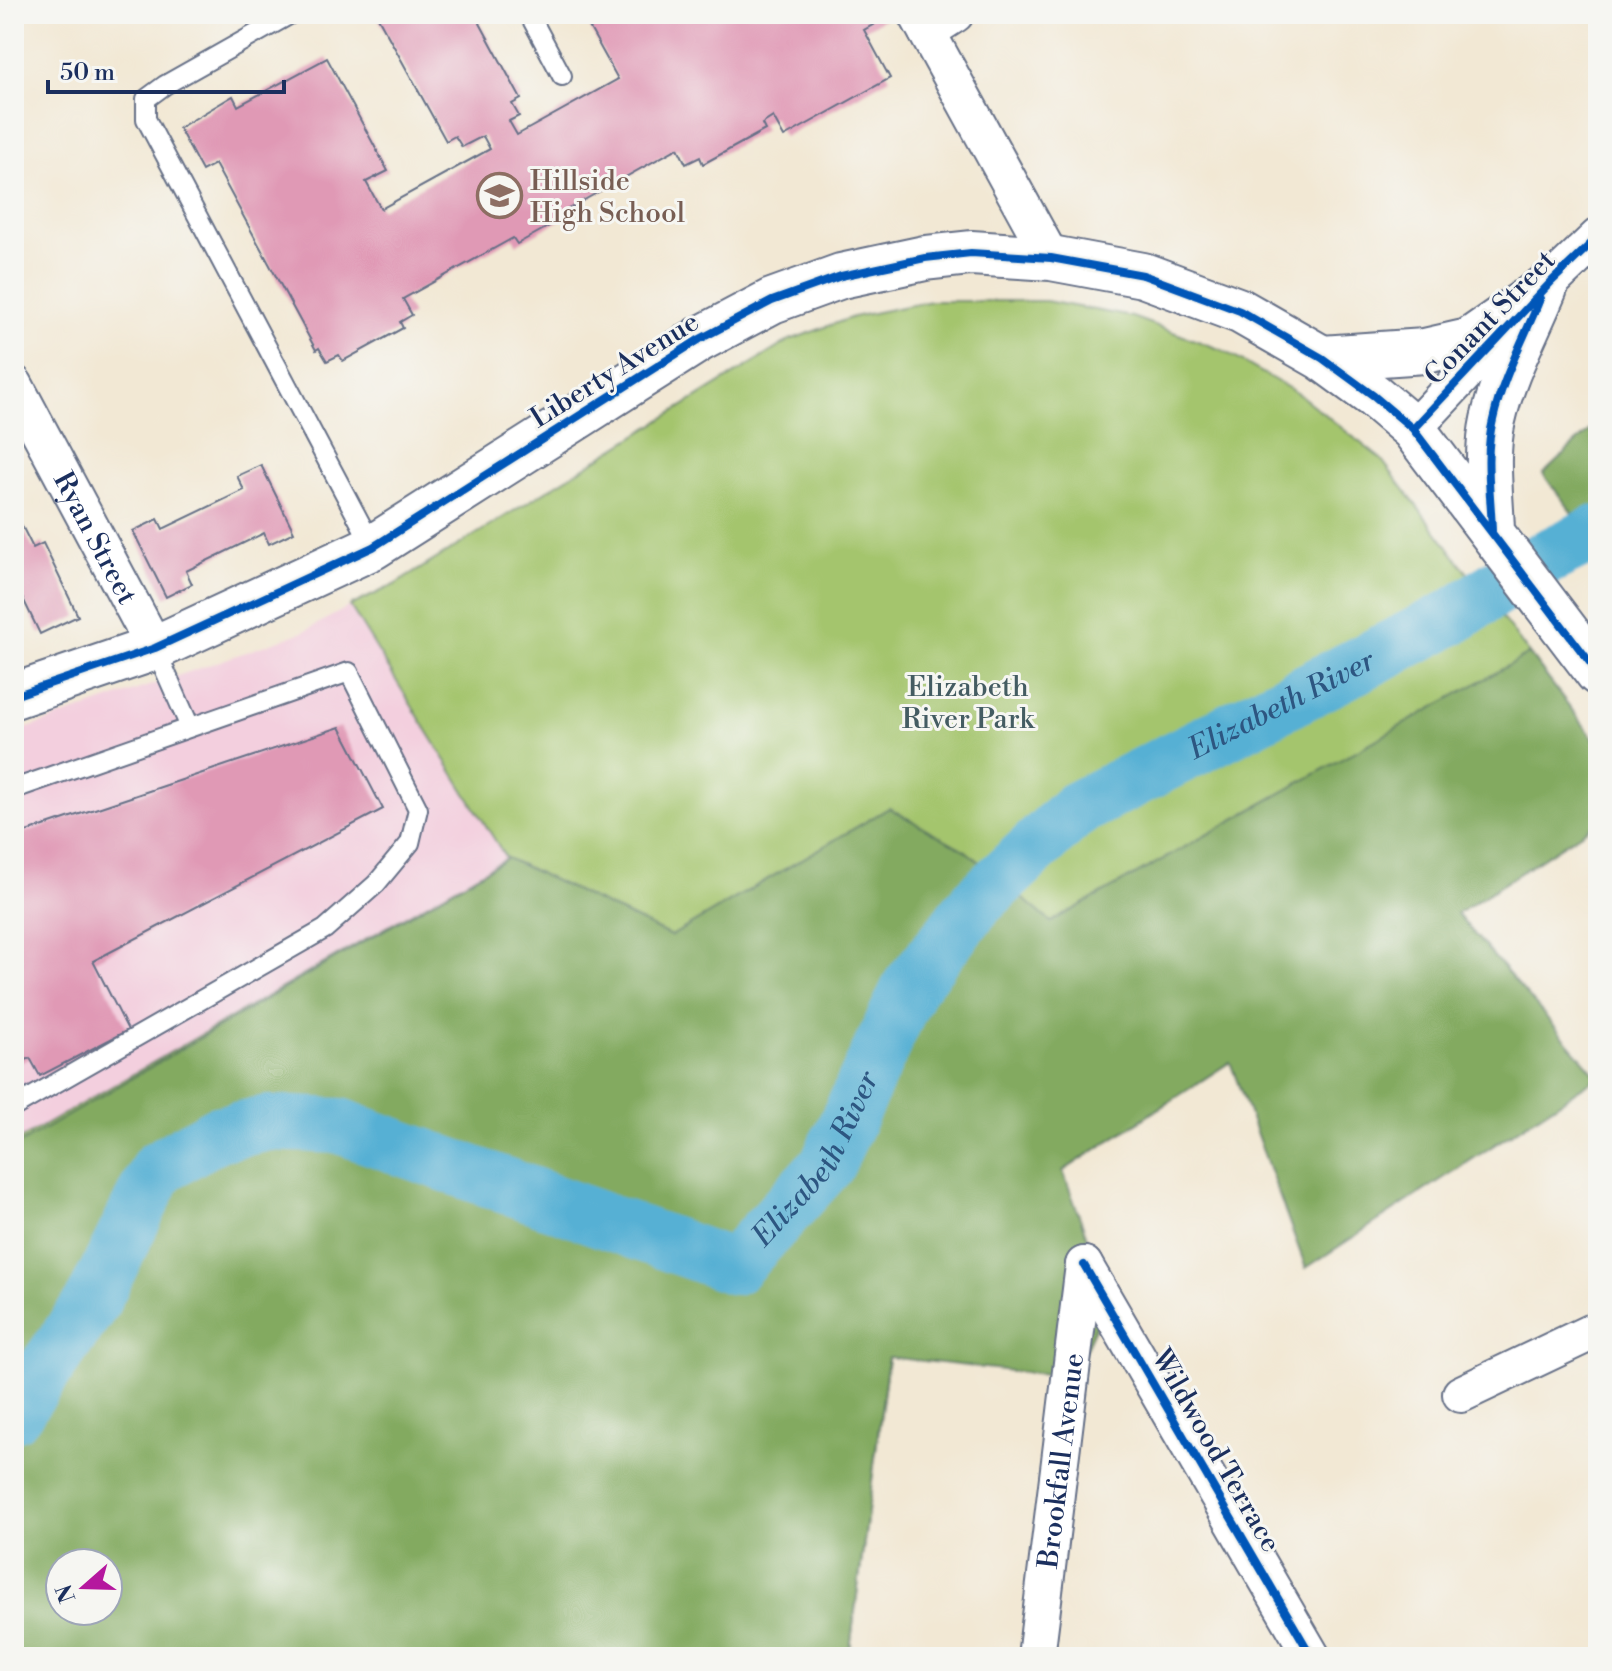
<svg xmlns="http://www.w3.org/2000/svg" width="1612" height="1671" viewBox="0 0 1612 1671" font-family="'Libre Bodoni',serif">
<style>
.built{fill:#f3cfde}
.green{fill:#a4c56d;stroke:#607a66;stroke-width:2;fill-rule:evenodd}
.forest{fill:#83aa60;stroke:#4f6c5f;stroke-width:2;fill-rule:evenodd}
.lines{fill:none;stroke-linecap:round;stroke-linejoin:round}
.river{stroke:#56b0d4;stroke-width:56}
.building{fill:#e099b5}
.lane-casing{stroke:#667087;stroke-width:22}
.street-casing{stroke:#667087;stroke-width:40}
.secondary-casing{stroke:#667087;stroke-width:48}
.lane{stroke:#fff;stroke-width:18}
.street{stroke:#fff;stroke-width:36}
.secondary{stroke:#fff;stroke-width:44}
.cycleway-casing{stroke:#f6f6f2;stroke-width:13}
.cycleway{stroke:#0057b8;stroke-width:8}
.labels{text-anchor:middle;stroke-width:6;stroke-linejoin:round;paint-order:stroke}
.education-label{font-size:28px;fill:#785e54;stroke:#f6f6f2;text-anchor:start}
.street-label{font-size:28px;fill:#1b2f5e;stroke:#f6f6f2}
.park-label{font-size:28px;fill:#445c62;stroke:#f6f6f2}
.water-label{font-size:30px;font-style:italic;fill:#2d5681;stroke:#f6f6f2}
</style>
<rect width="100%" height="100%" fill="#f6f6f2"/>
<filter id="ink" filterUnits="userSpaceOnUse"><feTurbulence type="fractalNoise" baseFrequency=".0125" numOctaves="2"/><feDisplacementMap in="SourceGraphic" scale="16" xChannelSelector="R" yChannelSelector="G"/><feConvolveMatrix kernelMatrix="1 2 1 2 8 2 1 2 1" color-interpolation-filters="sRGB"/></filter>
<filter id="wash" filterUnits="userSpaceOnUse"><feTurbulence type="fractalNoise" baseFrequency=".006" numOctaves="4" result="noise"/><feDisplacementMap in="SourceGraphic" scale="32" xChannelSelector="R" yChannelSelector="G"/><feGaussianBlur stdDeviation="1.8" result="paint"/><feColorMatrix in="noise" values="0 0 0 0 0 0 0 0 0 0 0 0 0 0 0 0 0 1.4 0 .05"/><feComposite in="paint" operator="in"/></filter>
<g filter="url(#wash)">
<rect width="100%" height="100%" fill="#f2e8d4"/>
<path class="built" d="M350 606 507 858 14 1143V733L303 632Z"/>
<path class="green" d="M931 301H1046L1132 317 1222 350 1299 394 1381 459 1598 744V822L1063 1171 908 1206 849 1657H14V1143L506 858 350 606 394 585 790 340 853 317ZM60 1563H108V1611H60Z"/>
<path class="forest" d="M1598 422V546L1543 474Z
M1529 654 1598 744V822L1457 914 1598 1077 1306 1268 1230 1062 1063 1171 1109 1298 1072 1378 888 1357 849 1657H14V1147L507 858 671 936 889 808 966 851 1051 922ZM60 1563H108V1611H60Z"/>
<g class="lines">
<path class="river" id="s1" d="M14 1414 93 1301 158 1168 217 1134 269 1123 340 1126 734 1267 827 1165 910 986 976 903 1076 809 1456 615 1527 567 1598 532"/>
</g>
<g id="blocks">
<path class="building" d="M376 14H475L521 99 512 104 519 116 509 121 517 135 618 79 582 14H885L887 17 864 30 890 78 784 137 773 117 762 124 765 130 703 164 700 157 686 164 678 148 568 209 571 214 517 244 513 238 403 299 412 315 400 322 403 328 343 361 339 355 327 361 319 348 316 350 215 164 202 171 179 128 233 96 238 106 327 58 388 171 366 182 381 209 490 149 483 136 462 147 455 136 446 141Z
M261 465 294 532 269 544 264 533 186 571 192 584 166 597 133 531 158 519 163 529 244 490 237 476Z
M20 522 33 548 43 543 78 616 40 634 14 580V525Z
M340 727 383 809 93 961 128 1030 40 1076 30 1058 16 1065 14 1061V1028L17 1026 14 1020V836Z"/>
</g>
</g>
<g filter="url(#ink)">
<use href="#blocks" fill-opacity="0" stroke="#667087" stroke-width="2"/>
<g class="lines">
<defs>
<path id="lane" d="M291 14 165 85 146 99V119L373 547
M529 14 562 76
M155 648 190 727
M14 789 349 672 418 809 410 843 376 884 325 929 14 1107"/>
<g id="street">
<path d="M917 14 1051 258"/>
<path d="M927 32 955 14"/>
<path id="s2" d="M14 384 155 648"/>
<path d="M1413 429 1552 281 1598 237"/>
<path d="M1084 1265 1312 1657"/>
<path d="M1461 1394 1598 1329"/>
<path id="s3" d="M1036 1657 1084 1265"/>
</g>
<path id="secondary" d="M1322 358 1425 351 1469 341 1545 288
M1492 531C1491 495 1485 456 1493 420 1503 375 1527 332 1545 288
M14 696 155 648 373 547 700 339 772 301 841 276 925 258 971 253 1051 258 1143 275 1240 311 1322 358 1374 396 1413 429 1598 673"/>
</defs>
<use href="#lane" class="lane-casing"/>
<use href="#street" class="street-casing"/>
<use href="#secondary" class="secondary-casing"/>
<use href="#lane" class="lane"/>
<use href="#street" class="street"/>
<use href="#secondary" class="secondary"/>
<defs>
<path id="cycleway" d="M1413 429 1552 281 1598 237
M1492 531C1491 495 1484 456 1493 420 1502 378 1524 339 1540 299
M14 696 155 648 373 547 700 339 772 301 841 276 925 258 971 253 1051 258 1143 275 1240 311 1322 358 1374 396 1413 429 1598 673
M1084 1265 1312 1657"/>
</defs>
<use href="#cycleway" class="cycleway-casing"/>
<use href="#cycleway" class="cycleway"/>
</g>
</g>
<defs>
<symbol id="school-ring" viewBox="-11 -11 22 22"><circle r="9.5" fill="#f6f6f2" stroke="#8d6e63" stroke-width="1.5"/><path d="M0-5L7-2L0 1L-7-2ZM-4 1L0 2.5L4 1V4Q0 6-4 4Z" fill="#8d6e63"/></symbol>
</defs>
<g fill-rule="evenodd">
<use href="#school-ring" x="474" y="170" width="51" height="51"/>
</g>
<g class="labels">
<g class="education-label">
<text x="530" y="190">Hillside<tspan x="530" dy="32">High School</tspan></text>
</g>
<g class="street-label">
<text transform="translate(1489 317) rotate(-46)" y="10">Conant Street</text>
<text transform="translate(614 369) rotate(-32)" y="10">Liberty Avenue</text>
<text dy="10" stroke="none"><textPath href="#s2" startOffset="174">Ryan Street</textPath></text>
<text transform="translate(1217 1450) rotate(60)" y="10">Wildwood Terrace</text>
<text dy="10" stroke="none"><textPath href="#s3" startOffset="198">Brookfall Avenue</textPath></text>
</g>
<g class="park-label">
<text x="968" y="696">Elizabeth<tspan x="968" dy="32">River Park</tspan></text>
</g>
<g class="water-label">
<text dy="10" stroke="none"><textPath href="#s1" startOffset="1706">Elizabeth River</textPath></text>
<text dy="10" stroke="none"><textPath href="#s1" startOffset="1034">Elizabeth River</textPath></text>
</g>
</g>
<rect width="1612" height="1671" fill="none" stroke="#f6f6f2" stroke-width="48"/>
<g transform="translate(84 1587) rotate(250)"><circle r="38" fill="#f6f6f2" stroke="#9ea6b7" stroke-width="2"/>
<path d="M0-6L14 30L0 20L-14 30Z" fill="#b5179e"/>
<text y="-12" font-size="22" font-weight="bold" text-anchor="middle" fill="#1b2f5e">N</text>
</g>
<path d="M48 80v12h236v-12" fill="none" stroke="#1b2f5e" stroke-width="4"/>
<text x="60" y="80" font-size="24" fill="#1b2f5e" stroke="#f6f6f2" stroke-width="6" paint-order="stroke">50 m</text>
</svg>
